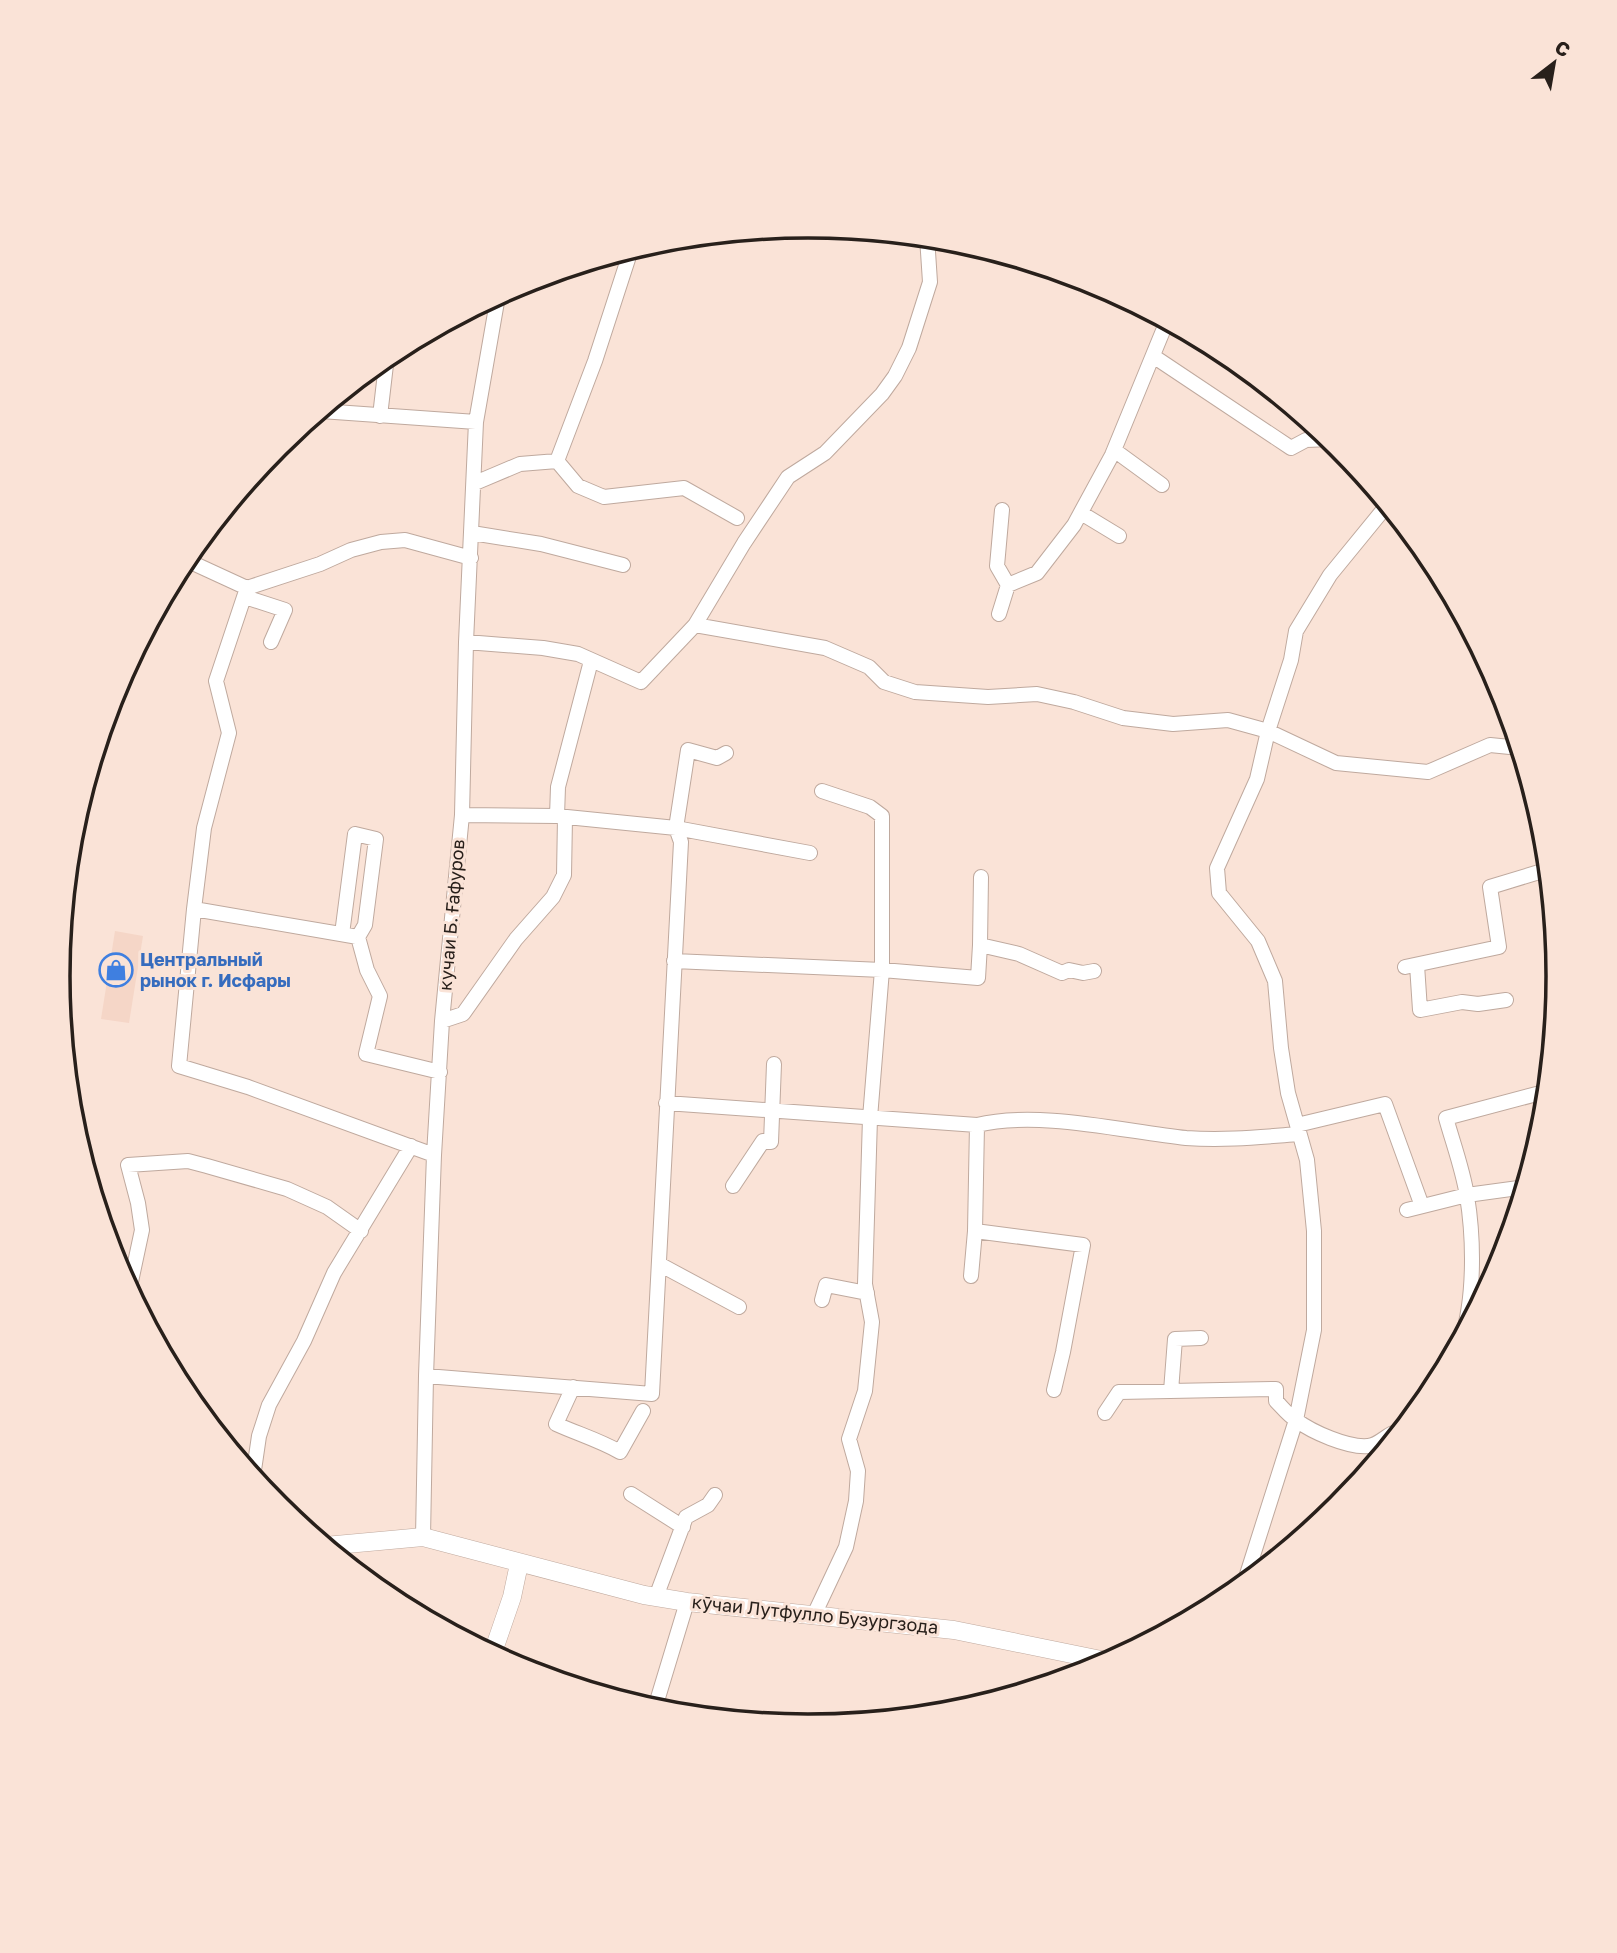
<svg xmlns="http://www.w3.org/2000/svg" width="1617" height="1953" viewBox="0 0 1617 1953" font-family="'Golos Text',sans-serif">
<style>
.built{fill:#f5d6c7}
.lines{fill:none;stroke-linecap:round;stroke-linejoin:round}
.minor-casing{stroke:#bfa99e;stroke-width:16}
.major-casing{stroke:#bfa99e;stroke-width:19}
.minor{stroke:#fff;stroke-width:14}
.major{stroke:#fff;stroke-width:18}
.labels{text-anchor:middle;stroke-width:6;stroke-linejoin:round;paint-order:stroke}
.street-label{font-size:18px;fill:#28201b;stroke:#fae3d7}
.shop-label{font-size:18px;font-weight:bold;fill:#366cbe;stroke:#fae3d7;text-anchor:start}
.rim{fill:none;stroke:#28201b;stroke-width:3.5}
</style>
<rect width="100%" height="100%" fill="#fae3d7"/>
<path class="built" d="M115 931 143 936 129 1023 101 1019Z"/>
<g class="lines">
<defs>
<path id="minor" d="M1153 356 1291 448 1306 440 1332 439
M321 411 476 422
M380 416 387 356
M1114 450 1162 485
M557 461 595 361 631 250
M475 483 520 464 557 461 578 486 604 497 684 488 737 518
M1002 510 997 566 1008 585
M1081 513 1119 536
M472 533 541 544 623 565
M184 559 247 588
M247 588 216 681 229 733 204 828 194 909 179 1066 248 1087 434 1155
M247 588 320 564 351 550 381 542 405 540 471 558
M245 597 285 610 271 642
M999 614 1008 585 1037 573 1074 525 1112 455 1167 321
M695 625 825 648 869 667 884 682 915 692 988 697 1037 694 1074 702 1123 718 1173 724 1228 720 1268 731 1336 763 1428 772 1490 745 1520 748
M466 642 543 648 578 654 641 682 695 625 744 543 788 477 825 453 882 394 895 376 909 348 930 282 927 237
M726 753 717 758 688 750 676 828 810 853
M557 816 558 787 591 661
M194 909 358 937 367 970 380 996 366 1054 440 1072
M342 934 355 834 376 839 365 925 358 937
M980 945 981 877
M674 961 882 970 978 978 980 945 1019 954 1062 973 1069 970 1083 973 1094 971
M1417 965 1420 1010 1462 1002 1478 1004 1506 1000
M1405 967 1499 947 1490 887 1549 869
M442 1021 463 1014 516 939 553 897 564 875 565 818
M666 1103 977 1125C1038 1110 1122 1131 1186 1138 1224 1141 1261 1137 1299 1134
M1297 1125 1385 1104 1422 1206
M733 1186 763 1141 771 1142 774 1064
M1407 1210 1467 1195 1526 1187
M975 1231 1083 1245 1063 1352 1054 1390
M659 1264 739 1307
M971 1276 975 1231 977 1125
M129 1291 142 1230 138 1203 128 1165 188 1161 207 1166 287 1189 327 1207 361 1231
M822 1300 826 1285 867 1293
M1461 1341C1475 1299 1474 1239 1467 1196 1463 1170 1453 1143 1446 1118L1548 1091
M426 1376 652 1394 681 842 676 828 557 816 462 815
M573 1387 556 1424C578 1434 599 1440 620 1452L643 1411
M1171 1391 1175 1339 1201 1338
M1105 1413 1119 1392 1276 1389V1401C1282 1407 1288 1415 1296 1420 1312 1432 1348 1448 1368 1446 1381 1445 1388 1431 1402 1431
M253 1477 259 1436 269 1405 304 1341 334 1273 411 1146
M631 1494 683 1527
M423 1537 426 1376 434 1155 442 1021 462 815 466 642 476 422 498 296
M1243 1587 1296 1420 1314 1330V1231L1307 1160 1288 1093 1281 1048 1275 981 1258 941 1219 893 1217 868 1257 779 1268 731 1291 660 1296 631 1330 575 1388 504
M656 1597 686 1517 708 1505 715 1495
M814 1615 846 1547 856 1501 858 1471 849 1439 865 1391 872 1322 865 1284 870 1118 882 970V816L870 807 822 791
M654 1711 687 1602"/>
<path id="major" d="M325 1546 423 1537 644 1595 687 1602 954 1630 1111 1662
M492 1655 512 1597 519 1564"/>
</defs>
<use href="#minor" class="minor-casing"/>
<use href="#major" class="major-casing"/>
<use href="#minor" class="minor"/>
<use href="#major" class="major"/>
</g>
<defs>
<symbol id="shop-ring" viewBox="-11 -11 22 22"><circle r="9.5" fill="#fae3d7" stroke="#3f7fe0" stroke-width="1.5"/><path d="M-5-2.5h2.3a2.7 3.5 0 0 1 5.4 0H5L5.5 6h-11ZM-1.5-2.5h3a1.5 2.3 0 0 0-3 0Z" fill="#3f7fe0"/></symbol>
</defs>
<g fill-rule="evenodd">
<use href="#shop-ring" x="97" y="951" width="38" height="38"/>
</g>
<g class="labels">
<g class="street-label">
<text transform="translate(452 915) rotate(-85)" y="6">кучаи Б. Ғафуров</text>
<text transform="translate(815 1615) rotate(6)" y="6">кӯчаи Лутфулло Бузургзода</text>
</g>
<g class="shop-label">
<text x="140" y="966">Центральный<tspan x="140" dy="21">рынок г. Исфары</tspan></text>
</g>
</g>
<path d="M0 0H1617V1953H0ZM70 976a738 738 0 1 1 1476 0a738 738 0 1 1-1476 0Z" fill="#fae3d7" fill-rule="evenodd"/>
<path class="rim" d="M70 976a738 738 0 1 1 1476 0a738 738 0 1 1-1476 0Z"/>
<g transform="translate(1554 63) rotate(31)" stroke="#fae3d7" stroke-width="5" paint-order="stroke">
<path d="M0-5L12 26L0 18L-12 26Z" fill="#28201b"/>
<text y="-10" font-size="19" font-weight="bold" text-anchor="middle" fill="#28201b">С</text>
</g>
</svg>
